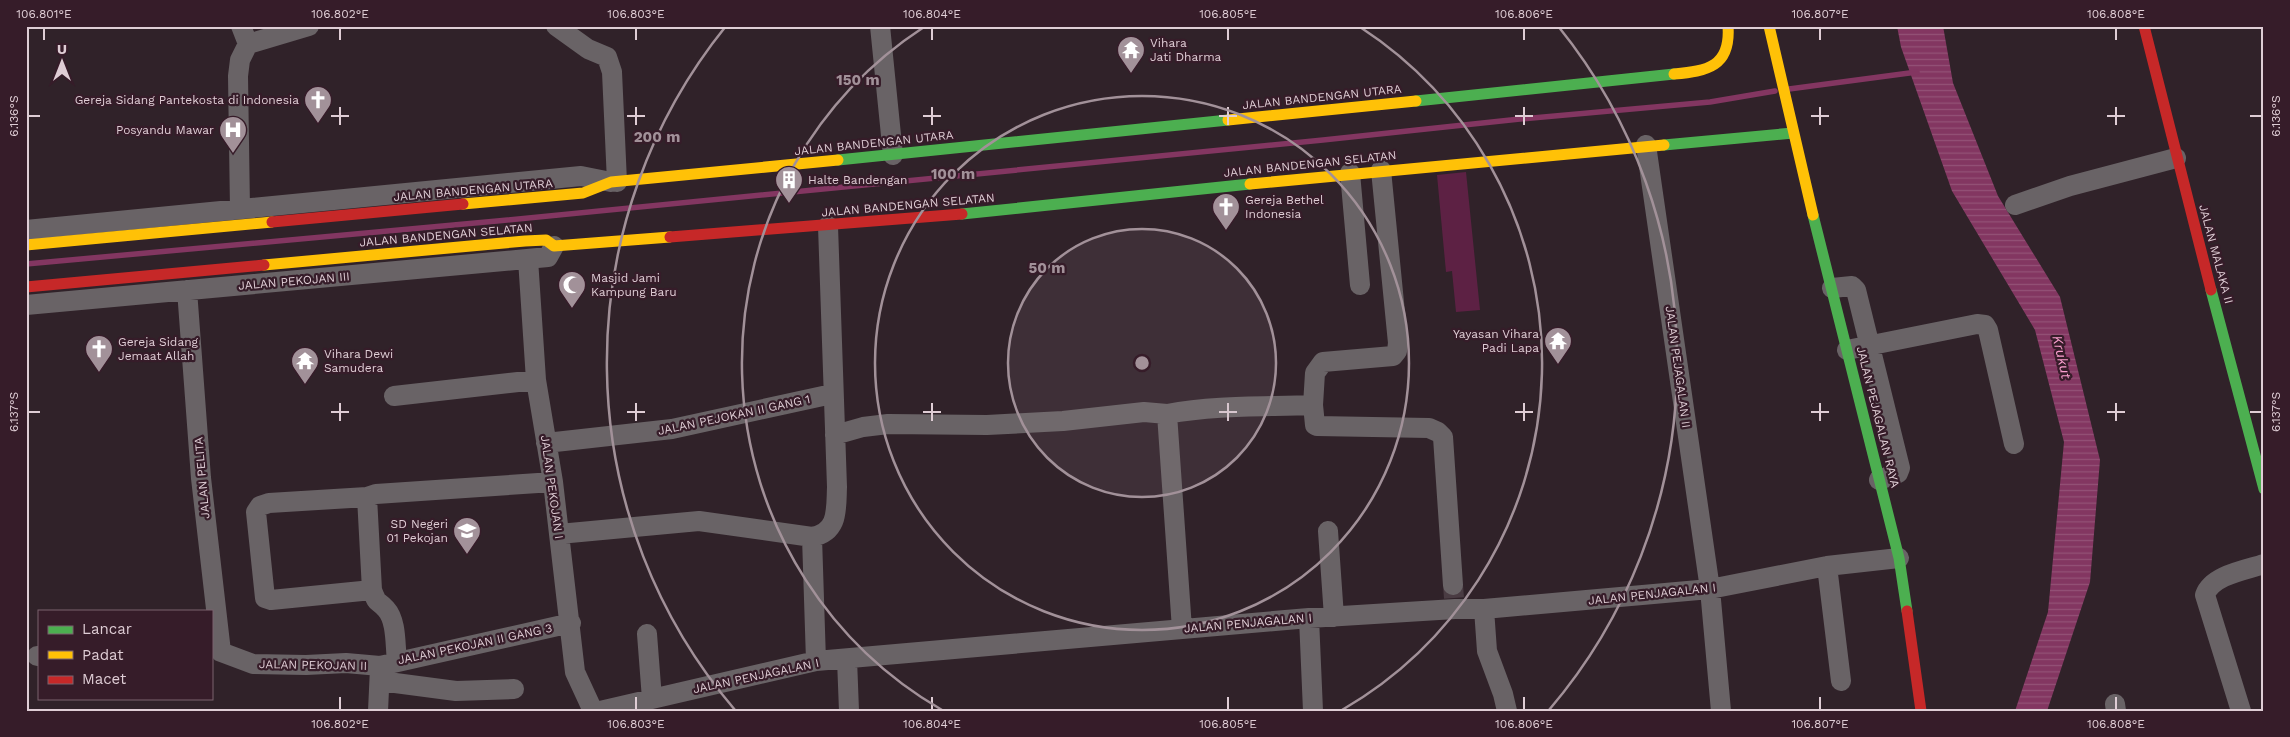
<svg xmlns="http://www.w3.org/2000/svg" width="2290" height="737" viewBox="0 0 2290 737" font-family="'Work Sans',sans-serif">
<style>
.green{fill:#5d2144}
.water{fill:url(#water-rules)}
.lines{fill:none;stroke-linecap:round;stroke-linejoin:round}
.stream{stroke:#833661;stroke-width:5.5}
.street-tunnel{stroke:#4a3c43;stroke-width:20;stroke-dasharray:20 10;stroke-linecap:butt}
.street{stroke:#696366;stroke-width:20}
.fast{stroke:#4caf50;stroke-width:11}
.slow{stroke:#ffc107;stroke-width:11}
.jam{stroke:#c62828;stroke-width:11}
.ticks{fill:none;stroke:#dfcdd5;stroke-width:2}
.ring{fill:none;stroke:#a29199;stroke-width:2.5}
.labels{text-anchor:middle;stroke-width:4.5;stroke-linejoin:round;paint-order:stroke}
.poi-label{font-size:12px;fill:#dfcdd5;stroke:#361c29;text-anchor:start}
.street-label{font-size:12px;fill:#dfcdd5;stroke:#361c29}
.water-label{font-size:14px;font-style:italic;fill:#fb9fcf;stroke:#361c29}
.centre{fill:#a29199;stroke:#361c29;stroke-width:2.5}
.ring-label{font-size:15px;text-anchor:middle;font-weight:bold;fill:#a29199;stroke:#361c29;stroke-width:4.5;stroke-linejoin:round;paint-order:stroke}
.neatline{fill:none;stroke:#dfcdd5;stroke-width:2}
.ticks-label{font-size:12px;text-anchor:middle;fill:#dfcdd5}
</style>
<defs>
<pattern id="water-rules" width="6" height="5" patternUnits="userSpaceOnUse" patternTransform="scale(1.25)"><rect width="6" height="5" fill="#833661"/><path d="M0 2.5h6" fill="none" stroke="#945277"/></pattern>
</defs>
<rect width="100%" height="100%" fill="#302229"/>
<path class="green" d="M1466 172 1480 310 1456 312 1452 271 1446 272 1437 175Z"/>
<path class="water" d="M1897 26H1943L1953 83 1998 196 2060 297 2100 460 2090 582 2047 711H2015L2048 612 2064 442 2035 330 1952 191 1901 47Z"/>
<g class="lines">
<path class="stream" d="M1789 89 1917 72
M26 264 497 221 1323 140 1520 119 1710 102 1775 91"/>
<path class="street-tunnel" d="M1453 585 1454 598"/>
<path class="street" d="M241 26 248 44
M556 26 588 49 607 57 612 72 617 182
M880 26 893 155
M1646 145 1710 589 1721 711
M1350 173 1360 285
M2015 205 2070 186 2176 158
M240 209 238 76 240 60 248 44 309 26
M26 230 581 176 611 182
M528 259 536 380 553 482 575 672 593 711
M1832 288 1852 286 1856 290 1900 468 1898 473 1879 480
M187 290 201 478 221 652 253 664 306 665 346 663 380 666 571 623
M26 305 548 257 554 246
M1847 350 1977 324 1985 325 1988 330 2014 444
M394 396 536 380
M1313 405 1315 425 1317 426 1429 428 1438 432 1443 437 1453 585
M1167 414C1216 405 1264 407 1313 405L1315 373 1323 362 1393 356 1397 351 1398 343 1381 170
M835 435 863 427 888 424 987 425 1063 421 1144 412 1167 414 1182 629
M546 443 672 429 832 394
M367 497 269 503 260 506 256 512 265 598 271 600 372 590
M1328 531 1334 617
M559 534 699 521 812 537 816 661
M812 537C839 532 836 509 837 487L828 226
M1827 566 1841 681
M1484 609 1487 651 1503 694 1507 711
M1309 618 1313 711
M647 634 652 699
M37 656H39
M847 659 849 711
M397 661C395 646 397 621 386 609 377 599 378 606 372 590L367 497 376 494 553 482
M380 681 456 691 514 689
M2115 704 2116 711
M378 711 380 668
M600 711 816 661 1309 618 1455 609H1484L1710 589 1827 566 1899 558
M2241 711 2205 595C2212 575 2246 570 2264 564"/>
<path class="fast" d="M1416 101 1674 74
M1664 145 1793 133
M838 160 1228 120
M962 214 1250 184
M1813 215 1899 558 1907 611
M2211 290 2264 489"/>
<path class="slow" d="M1769 26 1813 215
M1674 74C1707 71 1731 67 1728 26
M1228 120 1416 101
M1250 184 1664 145
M463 204 583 193 611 182 838 160
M26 245 272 222
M264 265 525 241 546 240 554 246 670 237"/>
<path class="jam" d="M2144 26 2211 290
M272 222 463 204
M670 237 962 214
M26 287 264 265
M1907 611 1921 711"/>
</g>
<path class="ticks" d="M44 28V40M340 28V40M636 28V40M932 28V40M1228 28V40M1524 28V40M1820 28V40M2116 28V40M340 107V125M636 107V125M932 107V125M1228 107V125M1524 107V125M1820 107V125M2116 107V125M28 116H40M331 116H349M627 116H645M923 116H941M1219 116H1237M1515 116H1533M1811 116H1829M2107 116H2125M2250 116H2262M340 403V421M636 403V421M932 403V421M1228 403V421M1524 403V421M1820 403V421M2116 403V421M28 412H40M331 412H349M627 412H645M923 412H941M1219 412H1237M1515 412H1533M1811 412H1829M2107 412H2125M2250 412H2262M340 697V710M636 697V710M932 697V710M1228 697V710M1524 697V710M1820 697V710M2116 697V710"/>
<circle cx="1142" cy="363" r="134" fill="#a29199" fill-opacity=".12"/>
<g class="ring">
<circle cx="1142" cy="363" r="134"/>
<circle cx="1142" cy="363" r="267"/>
<path d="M942 710A401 401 0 0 1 924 27M1360 27A401 401 0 0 1 1342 710"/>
<path d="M735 710A535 535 0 0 1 726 26M1558 26A535 535 0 0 1 1549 710"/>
</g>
<defs>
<symbol id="temple-pin" viewBox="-11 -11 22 30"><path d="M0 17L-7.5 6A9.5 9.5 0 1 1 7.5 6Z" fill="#a29199" stroke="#361c29"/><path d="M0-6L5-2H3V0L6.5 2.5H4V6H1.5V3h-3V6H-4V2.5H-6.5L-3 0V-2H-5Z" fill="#fff"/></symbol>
<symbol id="church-pin" viewBox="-11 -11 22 30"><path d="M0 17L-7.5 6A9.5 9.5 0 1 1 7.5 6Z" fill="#a29199" stroke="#361c29"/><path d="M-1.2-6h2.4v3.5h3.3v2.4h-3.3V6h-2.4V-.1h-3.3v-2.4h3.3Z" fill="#fff"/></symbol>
<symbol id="hospital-pin" viewBox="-11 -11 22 30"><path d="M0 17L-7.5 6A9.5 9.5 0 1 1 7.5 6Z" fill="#a29199" stroke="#361c29"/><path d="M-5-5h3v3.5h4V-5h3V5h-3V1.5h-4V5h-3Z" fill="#fff"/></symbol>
<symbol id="building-pin" viewBox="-11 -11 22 30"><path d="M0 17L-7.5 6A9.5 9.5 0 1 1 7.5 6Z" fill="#a29199" stroke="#361c29"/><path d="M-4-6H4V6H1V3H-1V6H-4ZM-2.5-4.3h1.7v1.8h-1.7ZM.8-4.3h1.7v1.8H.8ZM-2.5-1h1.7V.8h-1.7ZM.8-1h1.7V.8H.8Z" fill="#fff"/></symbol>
<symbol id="mosque-pin" viewBox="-11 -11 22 30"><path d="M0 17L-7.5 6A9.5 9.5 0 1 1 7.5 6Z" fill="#a29199" stroke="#361c29"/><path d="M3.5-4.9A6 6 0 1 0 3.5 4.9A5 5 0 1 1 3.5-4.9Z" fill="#fff"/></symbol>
<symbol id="school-pin" viewBox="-11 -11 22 30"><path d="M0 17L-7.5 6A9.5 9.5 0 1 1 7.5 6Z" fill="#a29199" stroke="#361c29"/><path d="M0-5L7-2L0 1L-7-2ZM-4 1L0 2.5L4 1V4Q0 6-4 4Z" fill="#fff"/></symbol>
</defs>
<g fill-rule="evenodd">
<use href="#temple-pin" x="1115" y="34" width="32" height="43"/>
<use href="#church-pin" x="302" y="84" width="32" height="43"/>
<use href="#hospital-pin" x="217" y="114" width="32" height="43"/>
<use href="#building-pin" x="773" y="164" width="32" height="43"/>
<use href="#church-pin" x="1210" y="191" width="32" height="43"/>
<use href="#mosque-pin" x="556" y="269" width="32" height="43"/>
<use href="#temple-pin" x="1542" y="325" width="32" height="43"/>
<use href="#church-pin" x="83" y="333" width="32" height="43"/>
<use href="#temple-pin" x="289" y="345" width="32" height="43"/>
<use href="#school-pin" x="451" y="515" width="32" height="43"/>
</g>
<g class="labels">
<g class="poi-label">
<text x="1150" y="47">Vihara<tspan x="1150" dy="14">Jati Dharma</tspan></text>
<text x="299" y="104" text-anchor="end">Gereja Sidang Pantekosta di Indonesia</text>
<text x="214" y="134" text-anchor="end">Posyandu Mawar</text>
<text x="808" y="184">Halte Bandengan</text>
<text x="1245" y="204">Gereja Bethel<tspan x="1245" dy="14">Indonesia</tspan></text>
<text x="591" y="282">Masjid Jami<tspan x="591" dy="14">Kampung Baru</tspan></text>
<text x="1539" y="338" text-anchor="end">Yayasan Vihara<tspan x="1539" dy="14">Padi Lapa</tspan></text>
<text x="118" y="346">Gereja Sidang<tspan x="118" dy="14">Jemaat Allah</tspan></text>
<text x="324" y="358">Vihara Dewi<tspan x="324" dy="14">Samudera</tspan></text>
<text x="448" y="528" text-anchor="end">SD Negeri<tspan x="448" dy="14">01 Pekojan</tspan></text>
</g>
<g class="street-label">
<text transform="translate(1322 97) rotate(-6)" y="4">JALAN BANDENGAN UTARA</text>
<text transform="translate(874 143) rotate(-6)" y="4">JALAN BANDENGAN UTARA</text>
<text transform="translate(1310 164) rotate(-6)" y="4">JALAN BANDENGAN SELATAN</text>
<text transform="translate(473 190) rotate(-5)" y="4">JALAN BANDENGAN UTARA</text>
<text transform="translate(908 205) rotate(-5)" y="4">JALAN BANDENGAN SELATAN</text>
<text transform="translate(446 235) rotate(-5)" y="4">JALAN BANDENGAN SELATAN</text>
<text transform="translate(2216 254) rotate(75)" y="4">JALAN MALAKA II</text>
<text transform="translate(294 281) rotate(-5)" y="4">JALAN PEKOJAN III</text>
<text transform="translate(1678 367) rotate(82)" y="4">JALAN PEJAGALAN II</text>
<text transform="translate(734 415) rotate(-12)" y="4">JALAN PEJOKAN II GANG 1</text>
<text transform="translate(1878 417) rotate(76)" y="4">JALAN PEJAGALAN RAYA</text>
<text transform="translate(202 478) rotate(-95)" y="4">JALAN PELITA</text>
<text transform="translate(552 487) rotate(82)" y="4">JALAN PEKOJAN I</text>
<text transform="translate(1652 594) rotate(-6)" y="4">JALAN PENJAGALAN I</text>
<text transform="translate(1248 623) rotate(-5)" y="4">JALAN PENJAGALAN I</text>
<text transform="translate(475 644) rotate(-12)" y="4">JALAN PEKOJAN II GANG 3</text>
<text transform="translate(313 665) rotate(1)" y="4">JALAN PEKOJAN II</text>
<text transform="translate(756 676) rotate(-12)" y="4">JALAN PENJAGALAN I</text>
</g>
<g class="water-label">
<text transform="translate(2062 357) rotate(77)" y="5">Krukut</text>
</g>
</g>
<circle cx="1142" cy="363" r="8" class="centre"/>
<g class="ring-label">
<text x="858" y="85">150 m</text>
<text x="657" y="142">200 m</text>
<text x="953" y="179">100 m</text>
<text x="1047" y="273">50 m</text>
</g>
<rect width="2290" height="737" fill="none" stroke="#361c29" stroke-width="55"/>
<rect x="38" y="610" width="175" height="90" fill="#361c29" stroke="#7a636e"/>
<rect x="48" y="626" width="25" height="8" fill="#4caf50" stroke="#7a636e"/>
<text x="82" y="634" font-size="15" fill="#dfcdd5">Lancar</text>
<rect x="48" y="651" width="25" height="8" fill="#ffc107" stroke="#7a636e"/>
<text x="82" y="660" font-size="15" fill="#dfcdd5">Padat</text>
<rect x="48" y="676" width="25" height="8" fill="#c62828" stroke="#7a636e"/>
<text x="82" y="684" font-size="15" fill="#dfcdd5">Macet</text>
<g transform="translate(62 62)" stroke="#361c29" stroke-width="4" paint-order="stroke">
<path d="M0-4L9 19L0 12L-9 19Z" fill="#dfcdd5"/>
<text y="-8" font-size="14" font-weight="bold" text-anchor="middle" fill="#dfcdd5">U</text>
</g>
<rect x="28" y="28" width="2234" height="682" class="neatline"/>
<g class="ticks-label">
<text x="44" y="18">106.801°E</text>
<text x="340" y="18">106.802°E</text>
<text x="636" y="18">106.803°E</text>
<text x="932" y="18">106.804°E</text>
<text x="1228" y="18">106.805°E</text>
<text x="1524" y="18">106.806°E</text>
<text x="1820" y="18">106.807°E</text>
<text x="2116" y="18">106.808°E</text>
<text transform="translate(14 116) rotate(-90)" y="4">6.136°S</text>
<text transform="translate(2276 116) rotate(-90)" y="4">6.136°S</text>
<text transform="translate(14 412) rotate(-90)" y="4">6.137°S</text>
<text transform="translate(2276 412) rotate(-90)" y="4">6.137°S</text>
<text x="340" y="728">106.802°E</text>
<text x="636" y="728">106.803°E</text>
<text x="932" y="728">106.804°E</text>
<text x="1228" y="728">106.805°E</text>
<text x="1524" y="728">106.806°E</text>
<text x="1820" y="728">106.807°E</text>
<text x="2116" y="728">106.808°E</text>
</g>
</svg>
